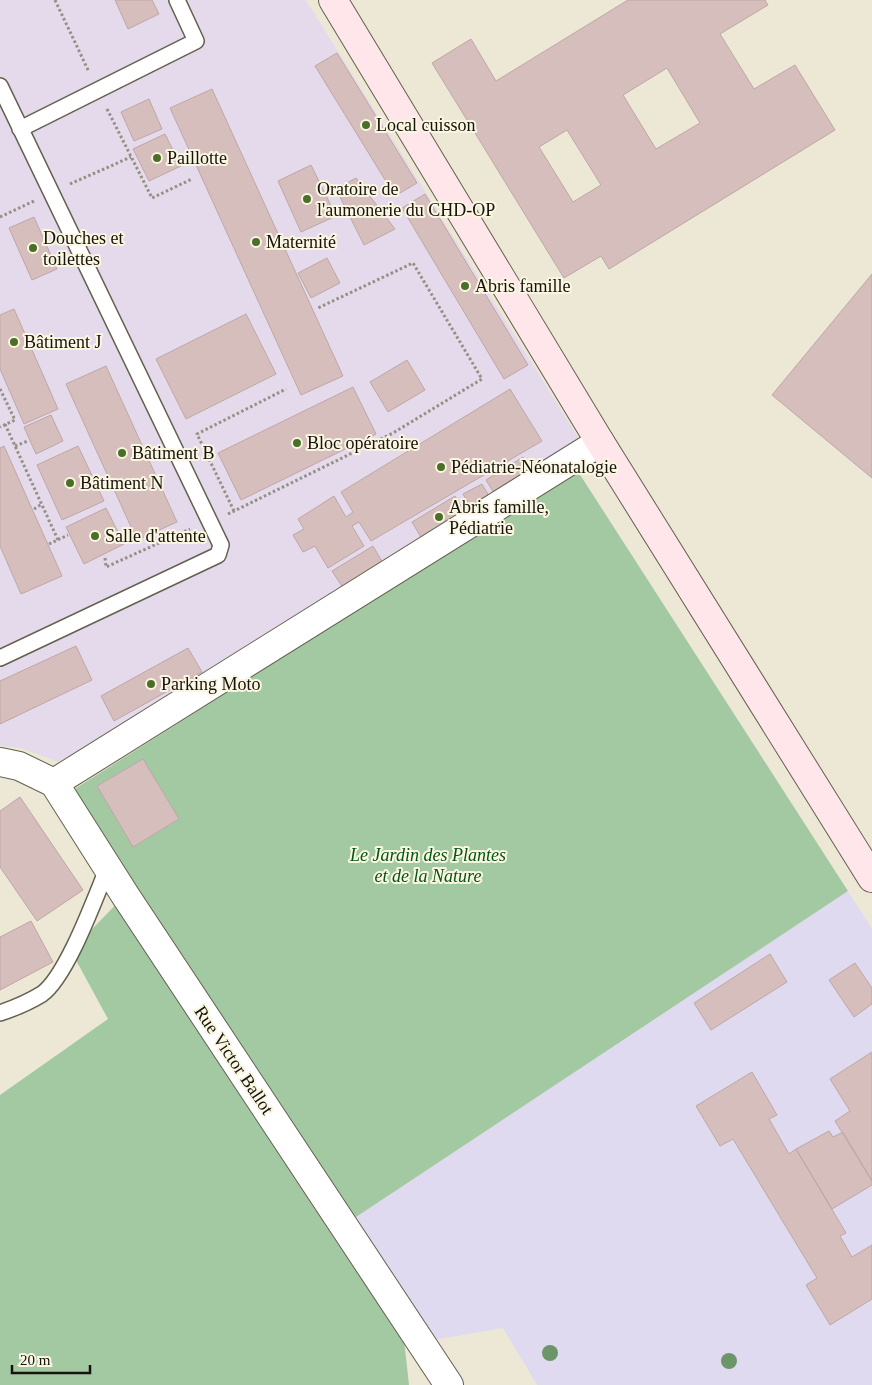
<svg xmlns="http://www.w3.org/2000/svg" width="872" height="1385" viewBox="0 0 872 1385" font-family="'Times New Roman',serif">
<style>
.commercial{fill:#dfdaf0}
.medical{fill:#e5d9ec}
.green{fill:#a3c9a3}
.building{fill:#d6bebc;stroke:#bda7a5;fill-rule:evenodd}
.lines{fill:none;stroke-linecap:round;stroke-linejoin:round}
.service-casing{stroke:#64604f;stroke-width:18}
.minor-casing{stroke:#64604f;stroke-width:30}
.secondary-casing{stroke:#64604f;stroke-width:30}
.path{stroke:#949082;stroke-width:3;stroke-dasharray:2.5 2.5;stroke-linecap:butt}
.service{stroke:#fff;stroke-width:15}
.minor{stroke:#fff;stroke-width:28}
.secondary{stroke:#fee6eb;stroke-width:28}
.tree{fill:#6b9768}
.poi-dot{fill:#4a6f29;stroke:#faf6e2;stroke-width:2}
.labels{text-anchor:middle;stroke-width:4;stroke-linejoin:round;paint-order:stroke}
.poi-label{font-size:18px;fill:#15130c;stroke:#faf6e2;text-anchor:start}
.park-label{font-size:18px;font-style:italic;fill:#00550f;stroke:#faf6e2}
.street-label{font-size:18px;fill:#15130c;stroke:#faf6e2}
</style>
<rect width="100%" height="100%" fill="#ede8d5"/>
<path class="commercial" d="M848 891 872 929V1385H537L503 1328 434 1340 353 1219Z"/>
<path class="medical" d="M0 0H306L581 442 118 731 58 762 21 748 0 746Z"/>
<path class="green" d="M577 470 848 891 353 1219 73 790Z
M125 895 401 1312 409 1385H0V1095L108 1019 71 951Z"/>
<path class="building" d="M115 0H152L159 14 128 29Z
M628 0H765L768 5 720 34 754 89 795 65 835 130 609 269 601 256 564 278 432 63 471 39 496 81ZM667 68 700 123 656 149 623 95ZM567 130 601 185 573 202 539 147Z
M337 53 417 183 395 196 315 66Z
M212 89 343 376 301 395 170 108Z
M149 99 162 129 134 141 121 112Z
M165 134 181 166 149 181 133 149Z
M311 165 336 216 301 232 278 181Z
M356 178 395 229 364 245 336 189Z
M425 194 528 365 504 379 402 208Z
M34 217 57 269 32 280 9 228Z
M327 258 340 283 311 298 298 273Z
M872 274V478L772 395Z
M14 309 58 409 24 424 0 369V315Z
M246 314 276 374 186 419 156 359Z
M407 360 425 390 388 412 370 382Z
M106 366 177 522 137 540 66 384Z
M353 387 376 434 241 500 218 453Z
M510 389 542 441 371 541 359 522 352 526 364 546 328 568 315 546 303 552 293 535 304 529 298 519 334 496 346 517 353 512 341 492Z
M51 415 63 441 36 454 24 427Z
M4 446 62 576 21 594 0 546V448Z
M78 446 104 501 62 520 37 465Z
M523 457 531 471 494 493 486 480Z
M482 484 489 496 470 506 463 494Z
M455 496 465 513 422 539 412 522Z
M106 508 124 544 84 564 66 527Z
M373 546 383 563 343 588 332 571Z
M76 646 92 680 0 724V681Z
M188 648 202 672 114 721 101 696Z
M143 759 179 819 133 847 97 786Z
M20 797 83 890 37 921 0 867V811Z
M31 921 53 962 0 990V937Z
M770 954 787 982 711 1030 694 1003Z
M855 963 872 988V1004L854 1017 829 980Z
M872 1052V1181L835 1121 850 1111 830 1079Z
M752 1072 777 1115 769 1119 789 1154 796 1149 846 1233 840 1236 852 1257 872 1245V1299L830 1325 806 1285 817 1278 733 1139 720 1146 696 1106Z
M829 1131 833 1137 843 1132 872 1181V1185L832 1209 796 1149Z"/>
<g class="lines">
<defs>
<path id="service" d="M0 86 221 545 218 555 0 658
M20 129 196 41 177 0
M0 1013C15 1008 29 1002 42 994 67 976 95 898 108 867"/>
<path id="minor" d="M0 762 19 766 54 783 125 895 449 1385
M54 783 600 442"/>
<path id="secondary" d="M333 0 600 442 872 878"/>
</defs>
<use href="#service" class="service-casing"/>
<use href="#minor" class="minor-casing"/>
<use href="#secondary" class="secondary-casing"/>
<path class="path" d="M55 0 89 72
M107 109 152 198 192 179
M70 184 131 157
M0 217 34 201
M0 389 15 420 0 427
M5 424 58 540
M15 446 28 441
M34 509 42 504
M234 511 197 434 286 389
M228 514 393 433 482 379 413 263 318 308
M49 544 68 535
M105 558 106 567 190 529"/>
<use href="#service" class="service"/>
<use href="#minor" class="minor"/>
<use href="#secondary" class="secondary"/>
</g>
<g class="tree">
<circle cx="550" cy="1353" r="8"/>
<circle cx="729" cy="1361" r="8"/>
</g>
<g class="poi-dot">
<circle cx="366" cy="125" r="5"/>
<circle cx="157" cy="158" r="5"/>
<circle cx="307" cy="199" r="5"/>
<circle cx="256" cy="242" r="5"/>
<circle cx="33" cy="248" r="5"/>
<circle cx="465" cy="286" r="5"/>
<circle cx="14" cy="342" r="5"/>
<circle cx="297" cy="443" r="5"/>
<circle cx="122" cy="453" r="5"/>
<circle cx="441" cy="467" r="5"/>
<circle cx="70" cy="483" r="5"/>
<circle cx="439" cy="517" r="5"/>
<circle cx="95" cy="536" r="5"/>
<circle cx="151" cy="684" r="5"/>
</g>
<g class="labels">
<g class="poi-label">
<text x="376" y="131">Local cuisson</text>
<text x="167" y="164">Paillotte</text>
<text x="317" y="195">Oratoire de<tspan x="317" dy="21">l'aumonerie du CHD-OP</tspan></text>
<text x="43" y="244">Douches et<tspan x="43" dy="21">toilettes</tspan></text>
<text x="266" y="248">Maternité</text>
<text x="475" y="292">Abris famille</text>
<text x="24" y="348">Bâtiment J</text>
<text x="307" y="449">Bloc opératoire</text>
<text x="132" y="459">Bâtiment B</text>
<text x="451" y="473">Pédiatrie-Néonatalogie</text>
<text x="80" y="489">Bâtiment N</text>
<text x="449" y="513">Abris famille,<tspan x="449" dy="21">Pédiatrie</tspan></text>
<text x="105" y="542">Salle d'attente</text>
<text x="161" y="690">Parking Moto</text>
</g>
<g class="park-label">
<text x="428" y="861">Le Jardin des Plantes<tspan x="428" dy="21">et de la Nature</tspan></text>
</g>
<g class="street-label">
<text transform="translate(234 1060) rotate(56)" y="6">Rue Victor Ballot</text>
</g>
</g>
<path d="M12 1365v8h78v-8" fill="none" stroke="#15130c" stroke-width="2.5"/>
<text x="20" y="1365" font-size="15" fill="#15130c" stroke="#faf6e2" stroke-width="4" paint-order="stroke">20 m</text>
</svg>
